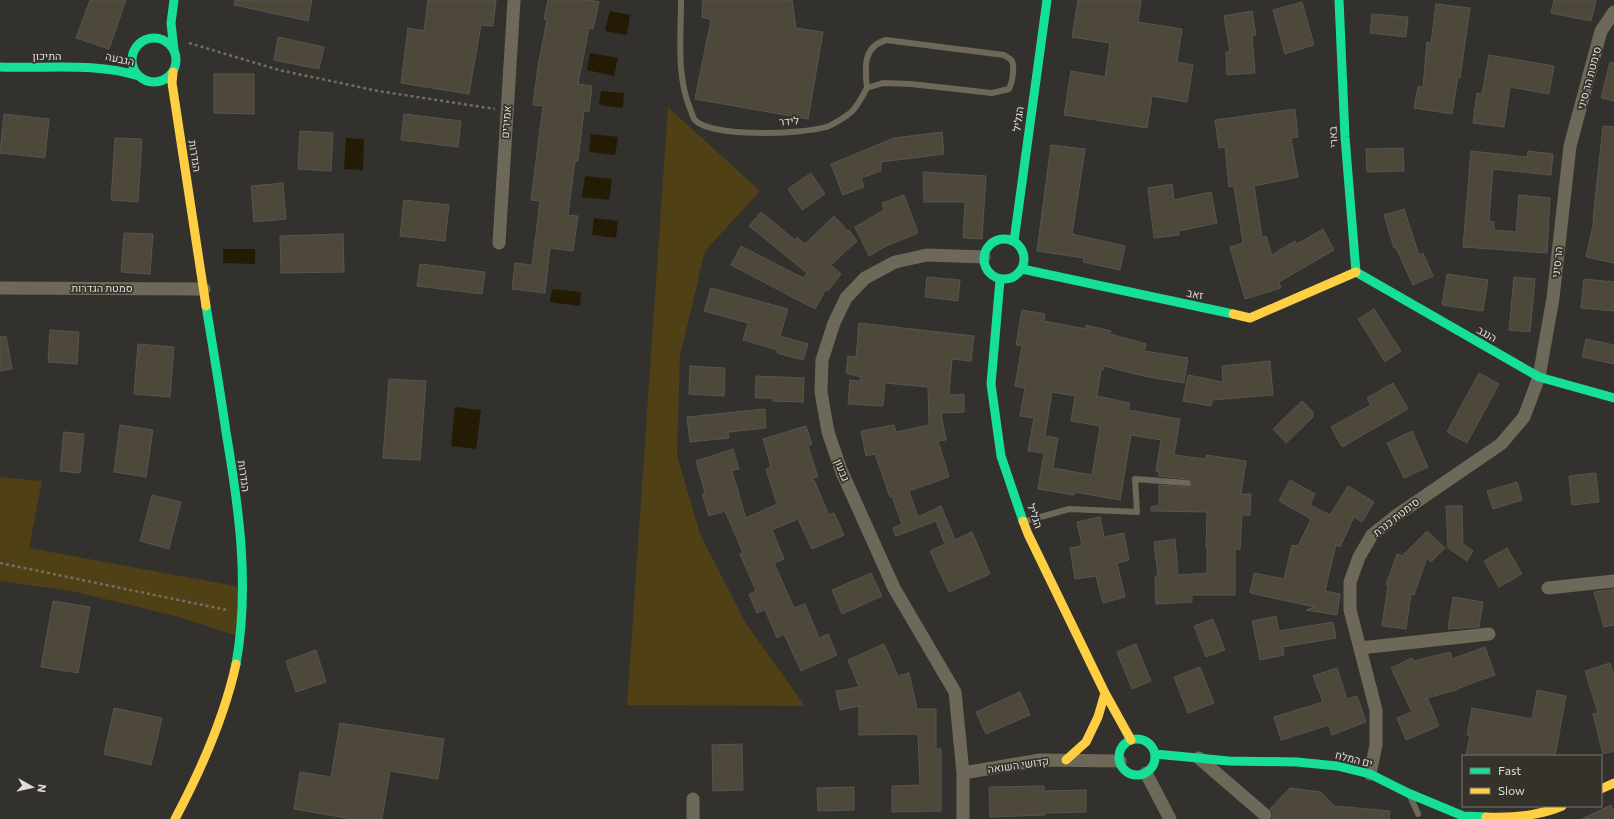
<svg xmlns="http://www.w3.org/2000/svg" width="1614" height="819" viewBox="0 0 1614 819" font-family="Commissioner,Heebo,sans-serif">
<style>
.green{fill:#4f4115}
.water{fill:#231b04}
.building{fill:#4d483a;stroke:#555551;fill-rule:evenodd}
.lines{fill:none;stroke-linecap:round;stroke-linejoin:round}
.path{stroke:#726e63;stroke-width:2.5;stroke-dasharray:3 3;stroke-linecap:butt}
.lane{stroke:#6e6858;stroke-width:6}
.street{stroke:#6e6858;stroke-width:13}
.fast{stroke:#16e098;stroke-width:9}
.slow{stroke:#ffcf43;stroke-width:9}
.labels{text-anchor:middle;stroke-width:3.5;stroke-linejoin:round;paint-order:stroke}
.street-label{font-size:11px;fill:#deddd8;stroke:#35322b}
</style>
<rect width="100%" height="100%" fill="#33312d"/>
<path class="green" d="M668 107 760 191 705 251 680 356 677 455 700 534 745 622 805 706 627 705Z
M0 477 42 481 29 548 240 587 241 637 176 616 71 591 0 581Z"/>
<path class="water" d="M610 11 630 15 627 35 605 31Z
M590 53 618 58 614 76 587 70Z
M601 91 624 93 623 108 599 105Z
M591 134 618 137 615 155 589 152Z
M346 138 364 139 363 170 344 169Z
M585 176 612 179 609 200 582 197Z
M594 218 618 221 616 238 592 235Z
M223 249H255V264L223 263Z
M552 289 581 292 580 306 550 302Z
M455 407 481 410 476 449 451 446Z"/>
<path class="building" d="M90 0H126L109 49 76 38Z
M235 0H312L308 21 234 5Z
M428 0H496L493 26 481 25 469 94 401 83 408 28 424 31Z
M548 0H589L599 2 593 29 589 28 578 84 592 86 589 112 584 111 578 161H575L568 215 578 216 573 251 550 248 545 293 512 289 515 263 532 265 540 201 531 200 543 106 533 105 538 66 547 20 544 19Z
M703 0H792L796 28 823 32 808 119 695 99 711 20 702 17Z
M1078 0H1141L1138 22 1182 29 1177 62 1193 65 1187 102 1152 96 1147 128 1064 115 1071 71 1105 77 1110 43 1072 37Z
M1554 0H1596L1591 21 1551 13Z
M1302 2 1314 45 1285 54 1273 10Z
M1436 4 1470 8 1460 78 1458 77 1452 114 1414 108 1418 87H1423L1427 42 1431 43Z
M1252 11 1256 35H1252L1255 73 1227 75 1226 52H1230L1224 16Z
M1372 14 1408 17 1406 37 1370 33Z
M278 37 324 47 319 69 274 60Z
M1489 55 1554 66 1549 94 1510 87 1504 127 1473 123 1477 93 1482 94Z
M1610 62 1614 63V101L1601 98Z
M214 74H254V114L214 113Z
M1295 109 1298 137 1291 138 1298 177 1254 186 1262 237 1266 236 1272 255 1295 241 1297 244 1323 229 1334 250 1279 282 1281 288 1245 299 1230 247 1243 243 1234 186 1229 187 1225 147 1219 148 1215 120Z
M4 114 49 119 45 158 0 153Z
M404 114 461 121 458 147 401 140Z
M1603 126 1614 127V263L1586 257 1594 221 1593 220Z
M300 131 333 133 331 171 298 169Z
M942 132 944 154 881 162V171L861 178 864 187 843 195 831 164 894 138Z
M115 138 142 139 138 202 111 200Z
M1051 145 1085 149 1072 234 1125 246 1120 270 1083 262 1084 258 1037 251Z
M1403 148 1404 171 1367 172 1366 149Z
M1471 151 1527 157 1528 151 1553 154 1551 175 1493 169 1489 221 1494 222V230L1516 232 1519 195 1550 198 1547 253 1463 247Z
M923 172 986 176 982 239 963 238 965 202H924Z
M811 173 825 194 802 210 788 189Z
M283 183 286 219 254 222 251 186Z
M1172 184 1174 200 1211 192 1217 223 1179 231V235L1154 238 1148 188Z
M904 195 918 233 886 246 869 256 855 227 884 210 882 203Z
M404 200 449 205 445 241 400 236Z
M1404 209 1419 255 1423 253 1433 276 1413 285 1396 248H1394L1384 215Z
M761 212 795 240 797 237 805 244 834 216 848 231 849 230 857 241 831 265 841 274 828 291 826 289 815 309 731 265 741 246 803 278 807 273 749 226Z
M124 233 153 234 150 274 121 272Z
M343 234 344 272 281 273 280 236Z
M420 264 485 272 482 294 417 286Z
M1447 274 1488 280 1483 311 1442 305Z
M927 277 960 280 958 301 925 297Z
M1514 277 1535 279 1530 332 1509 330Z
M1584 279 1614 282V311L1581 308Z
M711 288 788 309 780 336 808 344 803 360 777 353 778 350 743 340 748 323 704 311Z
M1374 309 1401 351 1385 362 1358 319Z
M1022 310 1045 314 1044 321 1086 329V325L1111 331 1110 334 1146 344 1144 351 1188 358 1184 383 1148 377 1104 366 1103 370H1101L1097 396 1130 403 1128 410 1180 419 1174 455 1206 459V455L1246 461 1241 494H1251L1250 515H1242L1240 550 1235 549V595H1192V602L1156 604 1155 576H1158L1154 542 1175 539 1178 575 1207 573V548H1206L1207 512 1151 511V507L1159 505V485L1188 487 1192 484V481L1189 479 1159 476V472L1156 471 1161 440 1131 435 1120 500 1075 492 1074 495 1038 489 1044 453 1028 451 1034 418 1020 416 1025 388 1015 386 1022 346 1016 345ZM1052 392 1075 396 1071 421 1100 426 1092 475 1053 468 1058 438 1045 436Z
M859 323 974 336 971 361 952 359 949 395 964 394V412L941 413 946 440 938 441 949 477 909 491 918 517 941 506 955 540 972 532 990 574 949 592 930 551 945 544 936 521 896 536 893 528 902 524 892 496 890 497 875 454 866 456 861 431 894 425 896 432 929 425 928 387 885 383 883 406 848 404 850 380 860 381 861 377 846 373 848 356 856 357Z
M50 330 79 332 77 364 48 362Z
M6 336 12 369 0 371V337Z
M1586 339 1614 345V364L1582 357Z
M138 344 174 347 170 397 134 394Z
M1270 361 1273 395 1212 400 1211 406 1183 401 1188 375 1223 382 1222 366Z
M690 366 725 368 724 396 689 394Z
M1479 373 1499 384 1467 443 1447 432Z
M756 376 804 378 803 402 773 401V398H755Z
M389 379 426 381 420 460 383 458Z
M1393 383 1408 409 1342 447 1331 427 1371 405 1367 398Z
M1302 401 1313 412V417L1286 443 1273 429Z
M765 409 766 428 728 432 729 438 690 442 687 417Z
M120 425 153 430 146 477 114 472Z
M806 426 812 444 808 446 818 477 813 478 829 515 834 513 844 535 812 549 798 519 772 530 784 559 774 563 794 608 805 604 819 638 828 634 837 655 801 671 784 634 777 638 765 610 757 613 749 594 756 591 740 554 743 553 725 511 709 516 702 494 705 493 696 461 733 449 739 469 732 471 746 518 777 504 766 469 771 467 763 439Z
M1412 431 1428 467 1404 478 1387 443Z
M64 432 84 434 80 473 60 471Z
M1596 473 1599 502 1572 505 1569 476Z
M1290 480 1315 494 1310 505 1330 515 1348 486 1374 502 1362 522 1354 517 1340 547 1336 545 1325 591 1340 594 1337 615 1306 610 1315 607 1250 593 1254 573 1284 579 1292 545 1298 546 1311 519 1279 501Z
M1517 482 1522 500 1493 509 1487 491Z
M152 495 181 502 169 549 140 541Z
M1446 506H1462L1463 544 1473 551 1467 561 1448 548Z
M1100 517 1104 537 1124 533 1129 560 1117 563 1125 597 1103 603 1096 576 1075 579 1070 548 1082 546 1077 522Z
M1427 531 1445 548 1431 562 1427 558 1414 595 1411 594 1406 629 1382 626 1388 585H1386L1397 554 1402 556Z
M1507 548 1522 574 1499 587 1484 561Z
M871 573 882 596 842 614 832 590Z
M1614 589V625L1604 627 1594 592Z
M1453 597 1483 602 1479 627 1448 629Z
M53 601 90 607 78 673 41 667Z
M1276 616 1279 631 1333 622 1336 638 1283 647 1284 655 1260 660 1252 621Z
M1213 619 1225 650 1206 657 1194 626Z
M884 644 898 676 909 673 917 709H936V749H941V811L892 812V786L920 785 918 734 859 735V706L840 710 836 691 859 687 848 660Z
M1136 644 1151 681 1132 689 1117 652Z
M1485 647 1495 675 1459 688V689L1424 699H1428L1439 726 1406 740 1397 718 1412 712 1391 668 1412 658 1414 661 1450 652 1452 659Z
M316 650 326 682 296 692 286 661Z
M1610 663 1614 675V751L1603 754 1593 714 1598 713 1585 671Z
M1200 667 1214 703 1188 713 1174 677Z
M1337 668 1347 699 1357 696 1366 722 1332 735 1329 725 1281 740 1274 717 1323 702 1313 676Z
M1537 690 1566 696 1555 756H1466L1470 735H1467L1472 708 1532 719Z
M1020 692 1030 715 986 734 976 712Z
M114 708 162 718 151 765 104 754Z
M340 723 444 739 438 779 390 771 382 819H352L294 809 300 772 331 777Z
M742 744 743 790 713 791 712 745Z
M1044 786V791L1086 790V812L1045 813V815L990 817 989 787Z
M854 787V810L818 811 817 788Z
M1290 788 1321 792 1334 806 1390 811 1389 819H1272L1273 813 1270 809Z
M1611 805 1614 812V819H1582Z"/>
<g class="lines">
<path class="path" d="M189 43 279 70 378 91 495 109
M0 563 227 610"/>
<path class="lane" d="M681 0C681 37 676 77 691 111 692 114 693 118 695 120 711 138 803 134 826 127 831 126 851 114 854 109 859 103 863 95 867 88L883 83 911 84 992 93 1009 89C1012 83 1015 68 1012 61 1010 58 1007 57 1004 55L886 40C862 47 865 69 867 88
M1026 521 1069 509 1137 512 1135 479 1188 483
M1411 798 1418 814"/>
<path class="street" d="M499 243 514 0
M0 288 204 289
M1548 588 1614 581
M1360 648 1489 634
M1199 758 1265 815
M963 773 955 692 894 588 841 470 828 432 821 392 822 360 834 323 846 298 865 278 895 262 927 255 984 257
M1146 773 1170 819
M1370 774 1376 745V710L1350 610V582L1359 557 1372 535 1397 515 1501 444 1524 417 1539 377 1553 298 1570 146 1601 31 1614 12
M693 819V799
M963 819V773L1040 760 1120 761"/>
<path class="fast" d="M174 0 171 23 174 50
M1339 0 1345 137 1356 272
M132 60a22 22 0 1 1 44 0a22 22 0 1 1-44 0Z
M0 67C46 69 95 62 139 76
M984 259a20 20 0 1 1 40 0a20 20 0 1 1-40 0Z
M1014 241 1047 0
M1022 269 1233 314
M1356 272 1539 377 1614 398
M1000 280 991 384 1001 456 1023 521
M206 306C213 348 220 390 226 432 239 508 250 586 236 664
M1119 757a18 18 0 1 1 36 0a18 18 0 1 1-36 0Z
M1155 754 1229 761 1297 762 1337 766 1370 774 1408 793 1463 816 1486 817"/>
<path class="slow" d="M173 72 172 83 206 306
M1233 314 1250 318 1356 272
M1023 521 1028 534 1105 693 1131 740
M1066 760 1086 742 1098 717 1105 693
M1601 789 1614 783
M1486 817C1511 818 1539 816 1562 806
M175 819C201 770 224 719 236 664"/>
</g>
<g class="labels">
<g class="street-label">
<text x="47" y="60">התיכון</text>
<text transform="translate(120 59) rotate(12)" y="4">הגבעה</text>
<text transform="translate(1589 78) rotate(-75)" y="4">סימטת הר סיני</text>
<text transform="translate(1018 119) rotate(-82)" y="4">הגליל</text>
<text transform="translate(789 121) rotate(-5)" y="4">לידר</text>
<text transform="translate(506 122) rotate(-86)" y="4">אמירים</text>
<text transform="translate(1333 137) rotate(-93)" y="4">בארי</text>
<text transform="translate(195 156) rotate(81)" y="4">הגדרות</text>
<text transform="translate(1557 262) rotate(-84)" y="4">הר סיני</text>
<text x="102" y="292">סמטת הגדרות</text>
<text transform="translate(1195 294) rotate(12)" y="4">זאב</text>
<text transform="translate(1487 334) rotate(30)" y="4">הנגב</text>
<text transform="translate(842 470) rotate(68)" y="4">גבעון</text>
<text transform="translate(244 476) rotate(82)" y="4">הגדרות</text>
<text transform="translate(1035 516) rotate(70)" y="4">הגליל</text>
<text transform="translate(1396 517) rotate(-38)" y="4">סימטת כנרת</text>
<text transform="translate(1354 759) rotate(14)" y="4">ים המלח</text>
<text transform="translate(1018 765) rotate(-8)" y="4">קדושי השואה</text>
</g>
</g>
<rect x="1462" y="755" width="140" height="52" fill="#35322b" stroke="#797670"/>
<rect x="1470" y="768" width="20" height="6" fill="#16e098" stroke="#797670"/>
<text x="1498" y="775" font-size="12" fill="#deddd8">Fast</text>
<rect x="1470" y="788" width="20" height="6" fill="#ffcf43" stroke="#797670"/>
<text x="1498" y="795" font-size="12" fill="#deddd8">Slow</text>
<g transform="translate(32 787) rotate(98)" stroke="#35322b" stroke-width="3" paint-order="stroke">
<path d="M0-3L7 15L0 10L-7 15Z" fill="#deddd8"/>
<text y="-6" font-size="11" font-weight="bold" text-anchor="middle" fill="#deddd8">N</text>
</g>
</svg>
